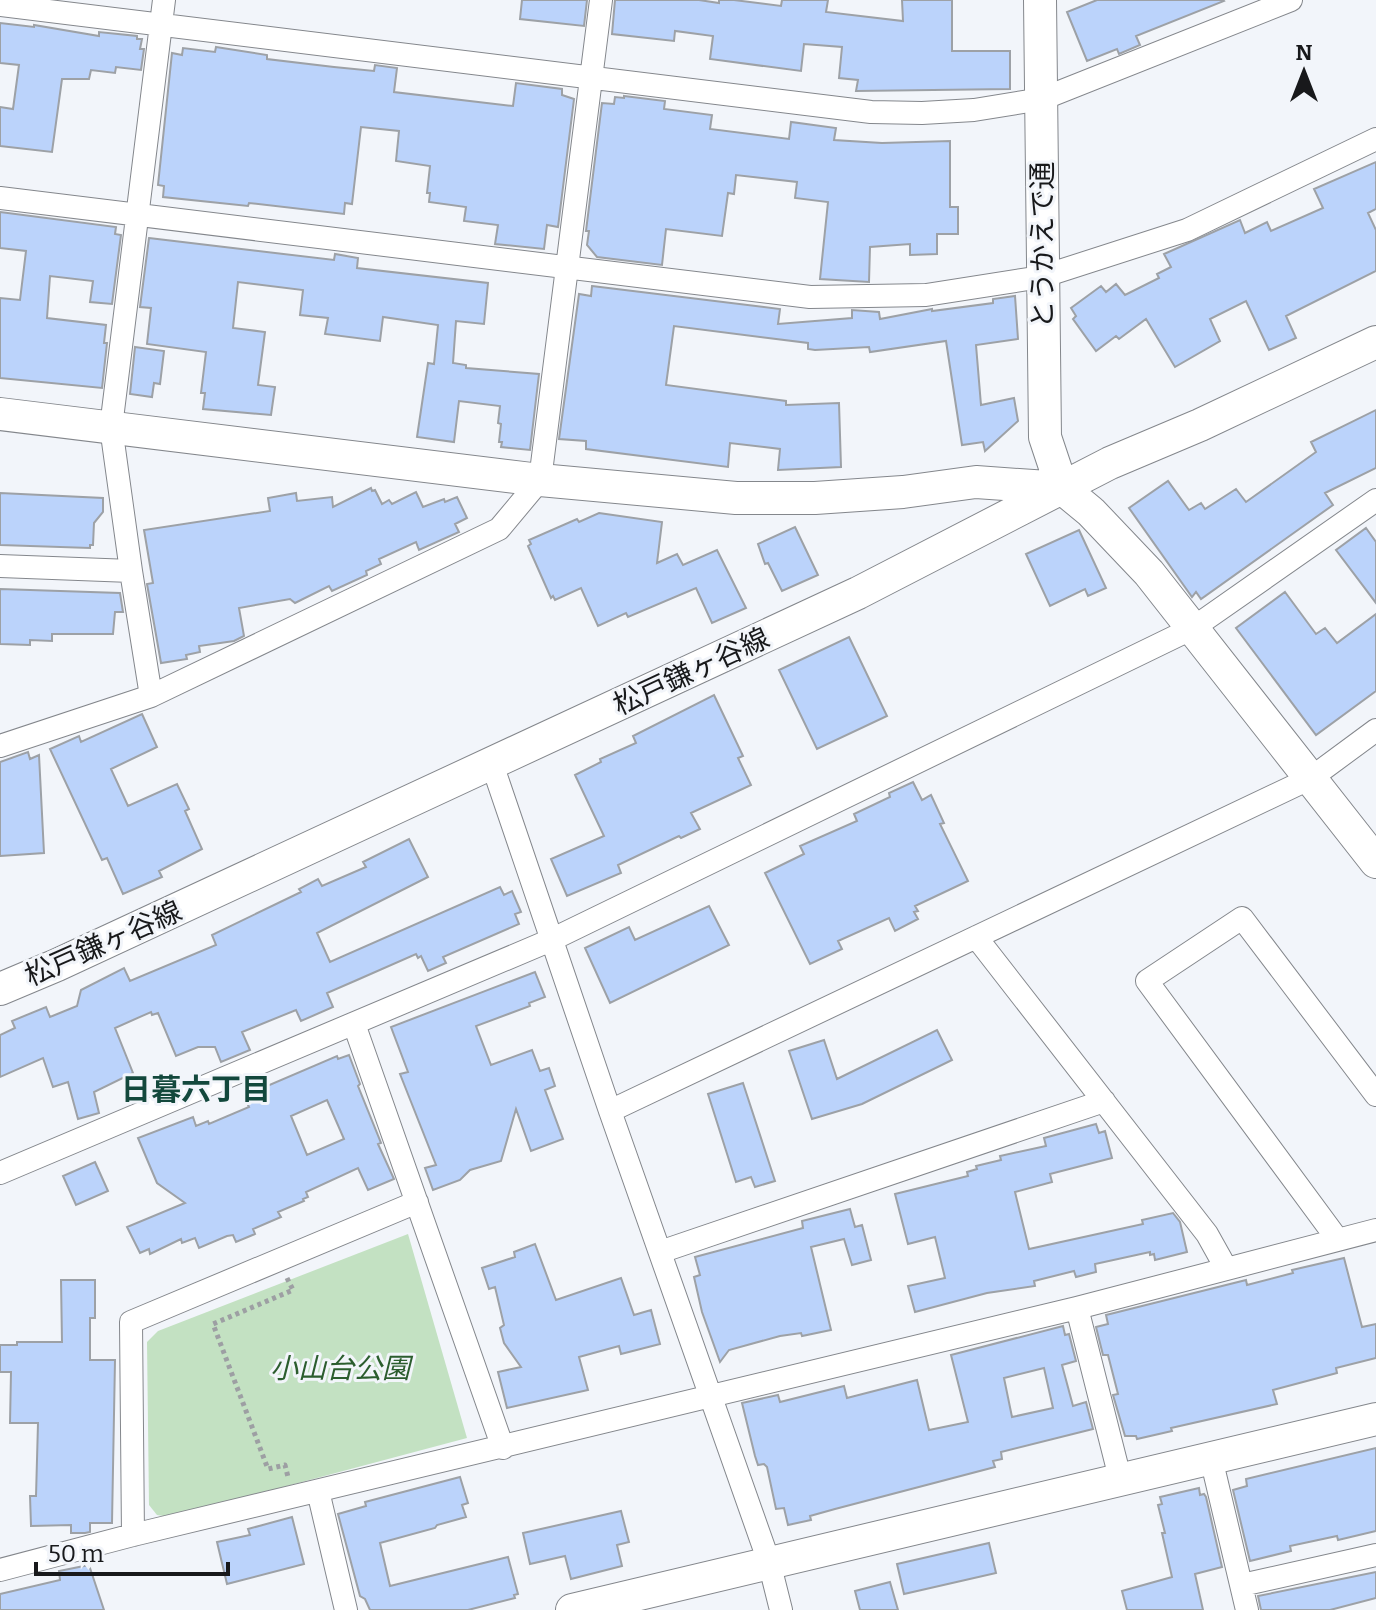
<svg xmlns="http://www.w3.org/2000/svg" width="1376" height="1610" viewBox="0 0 1376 1610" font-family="Bitter,'Noto Sans JP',serif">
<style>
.green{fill:#c3e1c2}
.building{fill:#bbd3fb;stroke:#9da1a6;stroke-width:2;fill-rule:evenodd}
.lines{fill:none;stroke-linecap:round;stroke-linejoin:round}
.street-casing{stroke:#84878c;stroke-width:24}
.secondary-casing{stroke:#84878c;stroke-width:34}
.path{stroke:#9d9fa3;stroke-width:5;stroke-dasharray:4 4;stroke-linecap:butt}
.street{stroke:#fff;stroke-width:22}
.secondary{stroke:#fff;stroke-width:32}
.labels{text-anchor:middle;stroke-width:6;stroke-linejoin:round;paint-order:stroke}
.street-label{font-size:28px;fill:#18191b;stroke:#f2f5fa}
.park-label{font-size:28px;font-style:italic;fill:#2b5d2e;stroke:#f2f5fa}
.neighbourhood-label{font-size:30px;font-weight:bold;fill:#13483c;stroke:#f2f5fa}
</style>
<rect width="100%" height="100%" fill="#f2f5fa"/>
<path class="green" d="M408 1234 467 1438 170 1517 157 1515 149 1505 147 1342 158 1331Z"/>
<path class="building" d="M522 0H587L584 26 520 19Z
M615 0H699L719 3V0H734L781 6 782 0H828L826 12 903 21 902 0H952V51H1010V89L856 91 858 80 839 78 842 47 804 44 801 71 710 59 713 36 675 31 674 41 612 34Z
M1097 0H1223L1224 1 1136 36 1140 45 1119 54 1117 49 1087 61 1067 12Z
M0 23 34 27V25L99 36V32L137 36V39H142L140 49H144L141 70 116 67 115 73 91 70 89 79H62L52 152 0 146V107L13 109 19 65 0 63Z
M216 47 267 55V59L334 67 374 71 375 65 397 68 394 92 513 106 516 83 562 89V95L574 99 558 227 547 225 544 249 495 244 498 225 464 221 466 207 429 202 430 193H427L430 166 396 161 399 131 361 127 352 204 345 203 344 214 249 203 248 206 163 197 164 186 158 185 172 53 182 55 183 48 215 52Z
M624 96 665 101 664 109 712 115 710 129 789 139 791 122 836 128 834 140 882 143 950 141V207H958V234H937V254L910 255V244L870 247 869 282 820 279 828 202 795 198 797 182 736 175 734 194 728 193 722 236 666 229 662 265 597 257 587 245 589 231H586L602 103 614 104 615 97 624 98Z
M1376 162V209L1368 213 1376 230V271L1286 316 1296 338 1269 350 1246 301 1210 319 1220 341 1175 367 1146 319 1119 339 1116 336 1096 351 1073 319 1076 316 1071 308 1101 286 1106 292 1116 284 1125 295 1159 278 1157 274 1171 267 1164 254 1240 220 1245 233 1267 222 1271 231 1323 208 1314 189Z
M0 212 116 227 115 234 121 235 112 304 90 302 93 281 50 276 47 318 106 325 104 343H107L102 388 0 378V298L20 300 26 251 0 248Z
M149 238 334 260 335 254 358 258 357 268 488 283 484 324 456 321 453 363 466 365V368L539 374 530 450 501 447 502 442H499L501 424 498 423 500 406 459 401 454 442 417 437 428 363 434 364 438 325 383 317 380 341 325 334 328 318 300 315 303 290 238 282 233 328 265 332 258 385 275 387 271 415 203 409 205 393H201L206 352 147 344 151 308 140 307Z
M592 286 780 309 778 324 852 318V310L879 312 880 319 932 309V311L993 303V299L1015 296 1018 339 976 345 981 405 1014 398 1018 421 985 451 983 442 962 445 946 341 870 352 869 347 815 350 808 349V343L674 326 666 385 786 401V405L839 403 841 467 778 470 780 449 730 443 728 467 586 449V441L559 439 579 294 591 296Z
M135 347 164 351 160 384 154 383 152 397 130 394Z
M1376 410V468L1325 493 1333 505 1201 599 1196 592 1192 597 1129 508 1168 481 1189 510 1201 503 1205 509 1236 489 1246 502 1316 452 1311 442Z
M371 488 372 491 375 490 382 504 389 500 392 504 416 492 423 507 444 499 445 502 457 497 467 518 455 524 459 532 419 550 416 542 379 559 381 564 366 571 367 575 332 591 329 586 295 603 290 599 239 608 244 636 234 641 199 646 200 652 186 655 187 659 161 663 147 584 153 583 144 530 270 511 268 498 296 493 297 501 332 497 333 507Z
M0 493 103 498V512L94 523 93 545H90V548L0 545Z
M599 513 662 522 657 563 677 554 683 565 717 550 746 608 712 623 696 588 628 617 626 613 598 626 581 588 555 600 553 596 551 598 528 546 531 544 529 540 577 519 579 522Z
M795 527 818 575 782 591 768 563 765 564 758 544Z
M1366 528 1376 542V603L1336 550Z
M1079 530 1106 588 1088 596 1085 589 1050 606 1026 554Z
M0 589 120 593 123 612H115L113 634H52V641L30 640V645L0 644Z
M1285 592 1316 634 1325 628 1337 643 1376 614V691L1316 735 1236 628Z
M849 637 887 716 817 749 779 670Z
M714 695 743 756 738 758 751 785 691 813 700 829 681 838 679 836 618 865 621 873 567 896 551 859 604 836 575 775 601 762 600 759 636 743 633 736Z
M142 714 157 747 111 769 128 806 177 784 189 809 185 811 202 849 159 871 162 877 123 894 107 858 102 860 50 749 79 736 81 742Z
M28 752 30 759 39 755 44 853 0 856V762Z
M913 782 922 800 931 795 944 823 940 824 968 881 915 906 918 911 914 912 918 919 895 931 889 918 838 941 842 949 810 964 765 873 804 854 800 846 857 821 854 814 890 797 889 793Z
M409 839 428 877 317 933 330 962 500 887 504 895 512 891 521 912 515 914 519 924 443 957 446 963 428 971 421 956 418 958 416 954 357 980 327 993 333 1007 301 1021 296 1010 242 1032 250 1050 221 1062 215 1047H198L176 1056 158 1013 152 1015 151 1012 115 1028 133 1073 94 1092 99 1113 78 1119 68 1082 53 1087 43 1058 0 1077V1035L15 1028 12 1021 46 1007 50 1017 77 1006 81 990 124 968 130 981 216 945 212 935 301 892 299 889 318 879 322 886 366 867 363 862Z
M709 906 729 945 610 1003 585 948 629 927 635 940Z
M535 972 545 997 529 1003 530 1006 476 1026 491 1065 532 1050 540 1071 549 1068 555 1086 545 1090 563 1139 531 1151 516 1109 501 1161 470 1170 460 1180 433 1190 425 1168 436 1165 400 1074 408 1072 391 1027Z
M937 1030 952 1060 862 1104 812 1119 789 1051 824 1040 837 1079Z
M349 1055 360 1084 358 1086 381 1143 378 1144 394 1179 368 1190 358 1168 306 1192 308 1197 303 1199 304 1201 278 1212 281 1217 253 1229 255 1234 236 1242 233 1235 227 1236 199 1248 195 1238 182 1243 181 1239 150 1254 149 1249 140 1253 127 1227 185 1203 157 1183 138 1138 193 1117 196 1126 208 1121 209 1124 249 1107 244 1096 337 1056 338 1059ZM327 1100 344 1139 307 1155 291 1116Z
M743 1083 775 1181 755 1187 751 1177 736 1182 708 1094Z
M1096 1124 1099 1133 1105 1131 1112 1158 1050 1174 1052 1182 1015 1192 1029 1249 1143 1224 1142 1220 1173 1213 1180 1222 1187 1252 1155 1260 1154 1254 1150 1255V1252L1095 1264 1096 1272 1076 1277 1074 1271 1034 1281 1035 1286 987 1293 915 1312 908 1286 945 1278 935 1237 908 1244 895 1194 968 1176 967 1172 977 1169 976 1166 1001 1160 1000 1156 1046 1146 1044 1138Z
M95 1162 108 1191 76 1205 63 1176Z
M850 1209 855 1227 862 1225 871 1260 852 1265 844 1239 811 1247 831 1330 802 1336 801 1333 780 1336 729 1350 720 1362 702 1312 694 1277 700 1275 695 1257 803 1228 802 1221Z
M535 1244 556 1300 621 1278 634 1315 651 1310 660 1344 621 1354 619 1346 579 1357 588 1390 507 1408 498 1372 521 1367 504 1343 500 1328 504 1325 495 1287 489 1289 482 1268 515 1257 514 1252Z
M1344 1258 1362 1327 1376 1324V1358L1336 1368 1337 1373 1273 1390 1277 1404 1171 1428 1172 1431 1137 1439 1136 1436H1125L1113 1395 1118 1394 1108 1355H1103L1096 1327 1108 1324 1106 1315 1246 1280 1247 1285 1293 1273 1292 1270Z
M61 1280H95V1318H90V1360H115L112 1523H90V1532L85 1533H71V1525L31 1526 30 1496H36L38 1423H10L11 1372H0V1345H17V1342H62Z
M1063 1326 1065 1335 1069 1334 1076 1361 1062 1365 1073 1406 1086 1402 1093 1429 1001 1452 1002 1459 993 1461 995 1467 835 1509 810 1516 811 1520 788 1525 784 1508 776 1509 767 1467 764 1464 758 1465 755 1456 742 1403 778 1395 780 1402 844 1386 847 1398 917 1380 929 1430 968 1422 951 1355ZM1044 1368 1053 1408 1012 1417 1004 1378Z
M1376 1448V1531L1338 1540 1337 1536 1290 1546 1291 1551 1250 1561 1233 1490 1247 1486 1246 1479Z
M460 1477 468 1503 462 1505 466 1517 437 1525 435 1528 380 1543 390 1586 508 1557 518 1594 514 1595 515 1598 468 1610H370L365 1599 360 1596 338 1514 366 1506 365 1502Z
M1199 1488 1200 1495 1204 1494 1206 1497 1222 1567 1195 1574 1203 1610H1127L1122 1591 1172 1577 1162 1533H1165L1158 1505 1162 1504 1160 1497Z
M621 1511 629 1542 617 1545 622 1566 571 1579 565 1556 530 1564 523 1533Z
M292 1517 304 1564 227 1584 217 1542 250 1535 248 1529Z
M989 1543 996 1573 904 1594 897 1564Z
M89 1565 104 1610H0V1594L60 1580 59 1571Z
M1376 1572V1598L1330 1610H1261L1258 1596Z
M890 1582 898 1610H860L855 1591Z"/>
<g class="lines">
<defs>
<path id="street" d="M0 5 871 112 922 113 974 110 1042 99 1291 0
M0 198 810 297 926 295 1041 277 1187 230 1376 139
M0 566 131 571 151 696 499 529 540 480 601 0
M131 571 111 427 164 0
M0 746 151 696
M492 764 610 1111 769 1562 781 1610
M976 937 1207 1234 1226 1268
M354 1024 503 1448
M610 1111 1311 778 1376 730
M0 1173 551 940 1193 628 1376 500
M1338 1240 1147 981 1242 918 1376 1095
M660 1252 1104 1101
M1077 1308 1120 1478
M1211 1458 1247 1610
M318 1491 346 1610
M133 1535 131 1322 417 1202
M0 1570 133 1535 1077 1308 1376 1230
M1242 1585 1376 1555"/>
<path id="secondary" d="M1040 0 1045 437 1062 488
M0 414 540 480 736 498H815L903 492 976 482 1062 488 1091 512 1149 573 1376 862
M0 989 57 965 858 593 1110 463 1200 425 1376 342
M572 1610 1376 1419"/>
</defs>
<use href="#street" class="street-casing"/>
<use href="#secondary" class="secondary-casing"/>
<path class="path" d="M287 1278 293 1290 213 1324 268 1469 285 1465 288 1477"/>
<use href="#street" class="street"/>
<use href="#secondary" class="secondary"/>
</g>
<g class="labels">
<g class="street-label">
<text transform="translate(1042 245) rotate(-90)" y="10">とうかえで通</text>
<text transform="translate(691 671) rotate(-25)" y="10">松戸鎌ヶ谷線</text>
<text transform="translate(103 943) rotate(-24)" y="10">松戸鎌ヶ谷線</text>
</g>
<g class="park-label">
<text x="340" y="1378">小山台公園</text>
</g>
<g class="neighbourhood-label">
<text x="196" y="1100">日暮六丁目</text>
</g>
</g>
<g transform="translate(1304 72)" stroke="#f2f5fa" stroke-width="6" paint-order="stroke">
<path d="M0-6L14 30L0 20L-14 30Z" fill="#18191b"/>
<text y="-12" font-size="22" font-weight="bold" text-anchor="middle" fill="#18191b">N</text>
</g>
<path d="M36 1562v12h192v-12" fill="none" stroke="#18191b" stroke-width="4"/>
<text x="48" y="1562" font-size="24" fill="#18191b" stroke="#f2f5fa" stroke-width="6" paint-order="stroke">50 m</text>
</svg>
